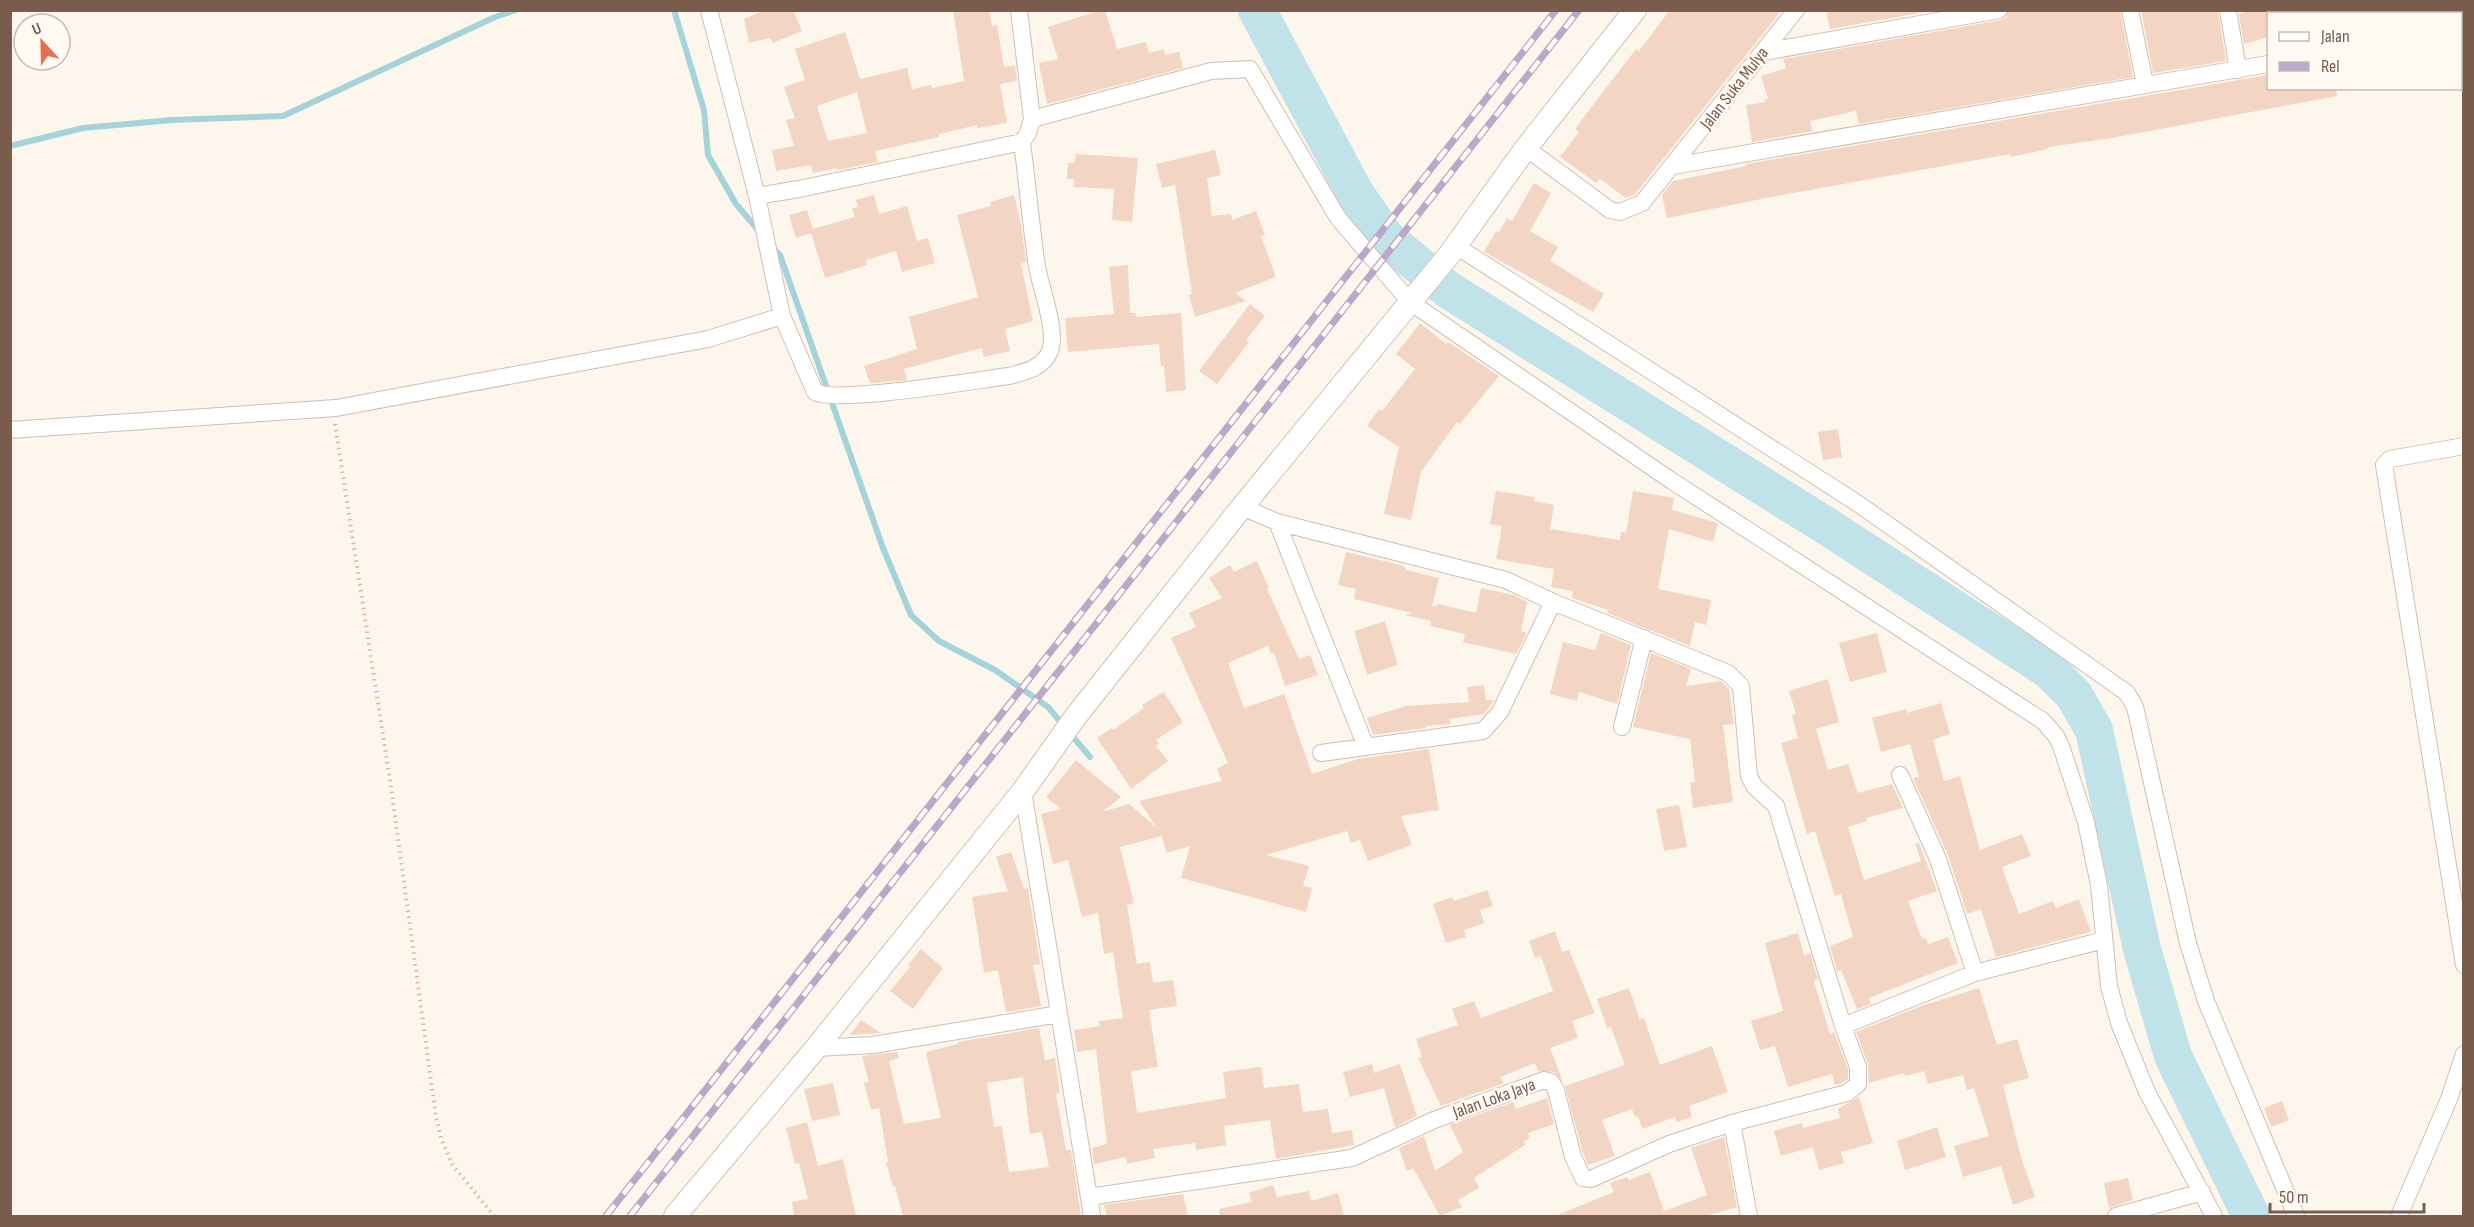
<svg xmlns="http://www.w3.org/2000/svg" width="2474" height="1227" viewBox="0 0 2474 1227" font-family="'Sofia Sans Condensed',sans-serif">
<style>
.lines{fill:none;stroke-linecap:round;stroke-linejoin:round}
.stream{stroke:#a5d3da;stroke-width:6}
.river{stroke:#bfe3e8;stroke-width:38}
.building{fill:#f3d5c3;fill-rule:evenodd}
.minor-casing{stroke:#d1beb0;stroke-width:18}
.secondary-casing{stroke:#d6c0b0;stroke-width:24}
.path{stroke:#d9b8a5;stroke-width:4;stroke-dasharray:1.5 4.5;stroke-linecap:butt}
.minor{stroke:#fff;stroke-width:16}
.secondary{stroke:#fff;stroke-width:22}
.rail-casing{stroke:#b9a8c9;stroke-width:7}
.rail{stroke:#fffaf3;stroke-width:4.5;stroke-dasharray:14;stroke-linecap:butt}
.labels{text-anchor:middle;stroke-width:5;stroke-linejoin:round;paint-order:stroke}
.street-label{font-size:18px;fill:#7a5c4d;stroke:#fffaf3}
</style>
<rect width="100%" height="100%" fill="#fdf6ec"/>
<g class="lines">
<path class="stream" d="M674 10 704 110 708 155 736 204 759 231
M10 146 83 128 172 120 283 116 495 17 516 10
M773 248 780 255 883 548 911 615 939 641 995 670 1048 707 1090 757"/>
<path class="river" d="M1257 10 1355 193 1386 238 1447 289 1820 522 2049 670 2074 695 2094 730 2142 949 2173 1056 2251 1216"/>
</g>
<path class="building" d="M765 10H793L802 31 773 43 770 38 749 43 744 19Z
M953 10H989L992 26 997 25 1004 67 1015 65 1017 81 1000 84 1007 123 977 128V125L939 134V137L875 151 878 162 837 170 836 168 813 173 811 165 776 171 772 150 794 146 786 120 795 118 784 87 805 80 795 49 845 32 860 79 907 68 912 89 931 85 932 88 964 81ZM857 92 867 133 828 141 817 106Z
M1101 10H1105L1117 49 1146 42 1149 53 1164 49 1165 55 1179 52 1183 68 1047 104 1039 63 1058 59 1048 27Z
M1670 10H1782L1635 194 1626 198 1600 179 1596 183 1560 157 1579 132 1575 129 1599 97 1636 49 1639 51Z
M1826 10H1937L1830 29Z
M2009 10H2120L2133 77 1859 124 1856 111 1810 121 1813 131 1752 142 1746 105 1765 102 1764 99H1768L1761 76 1786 68 1783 59 2001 20 2006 18Z
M2141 10H2218L2226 61 2153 73Z
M2252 10H2268V37L2244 44 2239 14Z
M2268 75V88H2336L2337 96 2112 138 2048 147V149L2011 157 2010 154 1771 197 1667 218 1662 195 1673 181 1746 166V164Z
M1215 150 1221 175 1207 178 1212 216 1231 214 1232 220 1256 211 1265 235 1261 236 1276 277 1235 293 1246 301 1195 317 1189 295 1192 294 1175 185 1162 188 1156 164Z
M1076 154 1138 158 1132 222 1112 220 1114 189 1074 187V179H1067L1068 163H1075Z
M1534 183 1551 193 1530 231 1558 247 1550 261 1604 294 1593 312 1484 252 1496 231 1499 232 1507 218 1512 221Z
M874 195 879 214 907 206 917 241 928 238 935 263 902 272 896 251 866 260 867 265 825 278 811 233 796 238 789 215 807 210 813 229 855 217 852 208 858 207 856 200Z
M1014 195 1021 224 1026 262 1021 264 1033 321 1005 329 1010 351 984 357 982 348 904 369 907 380 870 383 864 366 917 349 909 317 978 297 957 215 991 206 990 202Z
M1128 265 1130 313H1136V317L1181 313 1186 390 1166 392 1164 366H1161L1159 344 1068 352 1065 318 1114 314 1109 267Z
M1250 304 1265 316 1246 340 1249 342 1217 384 1199 371Z
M1420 323 1446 344 1448 342 1499 376 1460 424 1457 422 1421 472 1411 520 1384 514 1399 447 1367 426 1379 409 1382 411 1415 369 1396 354Z
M1838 429 1842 457 1823 460 1818 432Z
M1496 491 1535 497 1534 501 1554 505 1550 529 1620 540 1621 532 1626 533 1633 491 1674 498 1672 510 1715 522 1718 523 1713 542 1669 529 1658 589 1711 600 1706 625 1695 622 1690 646 1607 613 1608 610 1572 598 1573 591 1551 587 1554 569 1496 559 1502 526 1490 524Z
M1346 552 1401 565 1406 568V570L1439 578 1432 607 1439 604 1476 613 1481 588 1514 595 1527 602 1521 631 1527 633 1516 654 1463 642 1465 634 1430 626 1431 621 1405 615 1412 613 1354 599 1356 589 1338 585Z
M1257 561 1269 588 1267 589 1299 659 1310 655 1318 675 1285 686 1274 652 1271 654 1268 646 1228 663 1244 708 1284 694 1312 774 1358 759 1429 749 1439 810 1401 816 1412 845 1368 861 1360 840 1351 843 1347 831 1266 855 1309 866 1303 886 1312 888 1306 912 1181 878 1190 846 1166 853 1162 836 1120 847 1134 903 1127 905 1137 964 1150 962 1153 983 1173 980 1177 1006 1149 1010 1158 1067 1131 1071 1137 1113 1226 1098 1223 1072 1261 1067 1264 1088 1299 1084 1303 1112 1328 1109 1332 1133 1352 1130 1354 1145 1276 1159 1270 1120 1224 1126 1226 1145 1196 1150 1195 1143 1153 1149 1155 1158 1127 1164 1126 1157 1094 1164 1092 1148 1107 1144 1096 1049 1077 1052 1074 1030 1100 1026 1099 1021 1123 1018 1113 952 1104 954 1098 913 1082 917 1068 860 1053 864 1041 814 1061 809 1046 797 1076 760 1121 797 1102 812 1129 804 1157 828 1139 801 1222 781 1217 769 1228 763 1171 638 1196 627 1189 613 1222 598 1209 578 1230 565 1234 572Z
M1385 621 1398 665 1367 675 1354 631Z
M1601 633 1631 645 1617 704 1579 692 1577 701 1550 694 1563 642 1595 650Z
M1877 633 1887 672 1850 682 1839 643Z
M1651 653 1691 669 1686 686 1721 681 1729 689 1734 724 1723 725 1733 802 1693 808 1690 783 1695 782 1690 739 1633 727Z
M1828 679 1839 722 1816 729 1828 770 1848 764 1858 793 1892 784 1903 808 1866 818 1867 821 1848 827 1864 880 1921 861 1915 844 1919 843 1937 891 1908 901 1922 939 1926 938 1928 944 1948 937 1958 963 1869 998 1871 1004 1857 1009 1841 970 1837 971 1830 946 1853 937 1841 894 1835 896 1815 831 1807 834 1781 743 1798 738 1792 715 1796 714 1789 691Z
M1484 685 1486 700H1494L1484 714 1450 719V724L1425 726 1426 728 1373 735 1367 718 1406 706 1469 702 1467 687Z
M1164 692 1183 722 1156 740 1159 743 1156 746 1168 761 1131 789 1097 738 1112 728 1113 730 1144 708 1142 705Z
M1941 703 1950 734 1933 740 1944 781 1960 776 1980 850 2022 834 2031 856 2002 867 2019 914 2053 901 2056 908 2079 899 2091 932 1996 957 1981 909 1967 914 1948 855 1913 778 1919 777 1910 744 1881 752 1872 718 1906 709 1907 713Z
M1679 805 1687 847 1664 851 1656 809Z
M1011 852 1024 889 1028 888 1040 964 1033 965 1041 1006 1006 1012 998 970 984 973 972 897 1008 891 996 857Z
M1487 890 1493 906 1480 910 1484 923 1464 930 1466 937 1446 943 1433 904 1452 897 1454 901Z
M1555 931 1562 952 1569 950 1595 1013 1572 1021 1578 1038 1550 1048 1563 1082 1554 1072 1538 1071 1535 1063 1500 1077 1504 1083 1441 1106 1418 1058 1422 1057 1416 1039 1458 1025 1452 1009 1474 1001 1481 1018 1553 991 1541 956 1535 958 1529 941Z
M1798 933 1804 955 1810 953 1818 979 1814 981 1830 1034 1834 1032 1848 1069V1079L1842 1083 1835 1085 1832 1074 1788 1087 1775 1046 1760 1050 1751 1021 1783 1011 1765 943Z
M921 949 943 968 913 1009 890 991 910 967 908 965Z
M1629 988 1640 1020 1644 1018 1660 1065 1712 1046 1728 1092 1689 1106 1692 1117 1677 1122 1675 1117 1642 1129 1638 1116 1635 1117 1632 1109 1602 1120 1615 1156 1588 1165 1583 1153 1565 1086 1625 1065 1611 1027 1607 1028 1597 999Z
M1979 988 1997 1045 2017 1039 2029 1078 2003 1085 2020 1154 2035 1197 2013 1205 2001 1166 1963 1177 1954 1146 1989 1136 1974 1088 1967 1090 1963 1075 1928 1084 1924 1071 1905 1076 1904 1073 1869 1083 1868 1064 1856 1032 1924 1005Z
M861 1020 881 1033 850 1035Z
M1039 1028 1045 1060 1055 1058 1060 1093 1056 1094 1066 1150H1071L1081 1216H903L895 1186 893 1187 886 1163 888 1162 879 1108 871 1110 864 1083 869 1082 862 1056 897 1052 899 1058 889 1061 904 1124 941 1118 926 1052 958 1044V1042ZM1023 1077 1030 1134 1042 1132 1049 1167 1009 1172 1002 1126 994 1127 987 1083Z
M1372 1064 1374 1073 1400 1064 1417 1116 1395 1127 1384 1088 1350 1097 1343 1072Z
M833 1083 840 1115 812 1121 804 1089Z
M1859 1097 1873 1143 1841 1152 1844 1163 1819 1170 1813 1147 1781 1156 1774 1131 1802 1123 1803 1128 1840 1118 1838 1109Z
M1547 1098 1554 1124 1528 1133 1530 1138 1524 1141 1525 1145 1474 1178 1479 1188 1458 1200 1462 1207 1440 1216 1413 1168 1407 1171 1399 1148 1424 1136 1435 1171 1463 1152 1450 1125 1513 1102 1516 1109Z
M2282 1101 2289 1120 2271 1127 2264 1108Z
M807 1122 818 1166 843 1159 856 1216H794L792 1202 808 1199 799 1163 795 1164 786 1128Z
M1937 1127 1946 1157 1905 1170 1897 1141Z
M1724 1137 1737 1207 1705 1216H1555L1614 1192 1610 1183 1627 1177 1629 1180 1650 1172 1664 1211 1707 1195 1691 1148Z
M2128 1178 2133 1200 2109 1208 2104 1183Z
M1273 1185 1277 1197 1309 1191 1311 1201 1338 1193 1344 1216H1220L1219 1209 1252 1202 1249 1193Z
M1183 1194 1188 1216H1107L1104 1205Z"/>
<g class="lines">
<defs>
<path id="minor" d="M709 10 757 196 799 189 1022 142 1028 133 1032 119 1211 71 1250 69 1338 218 1410 302 1672 481 2043 721 2056 736 2061 746 2086 822 2099 885 2109 986 2119 1023 2147 1092 2214 1216
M1019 10 1032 119
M2130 10 2145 84
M2228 10 2238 70
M2460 26H2464
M1764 52 1999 10
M1526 148 1610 210 1620 212 1642 203 1796 10
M1673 166 2268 64
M757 196 782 316 815 392C836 404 977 380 1009 376 1025 372 1043 368 1050 351 1058 329 1039 285 1036 261 1031 222 1027 182 1022 142
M1456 246 1857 503 2127 693 2135 707 2188 943 2206 1001 2296 1216
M10 430 336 408 708 339 782 316
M2464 446 2390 459 2384 465 2464 965
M1277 522 1366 747
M1622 727 1644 638
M1321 753 1483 731 1500 712 1553 602
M1900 775 1938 859 1975 973
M1023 791 1092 1216
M1843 1026 1975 973 2104 940
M816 1048 873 1045 1059 1014
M1732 1123 1749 1216
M1089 1197 1352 1158 1434 1120 1544 1080 1551 1082 1556 1090 1573 1157 1583 1178 1591 1179 1669 1144 1732 1123 1847 1093 1858 1084V1067L1843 1026 1776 806 1754 786 1749 776 1741 686 1728 673 1553 602 1506 580 1277 522 1242 507
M2116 1216 2202 1192
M2399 1216 2449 1099 2464 1054"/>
<path id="secondary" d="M675 1216 816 1048 1023 791 1076 716 1242 507 1449 255 1526 148 1635 10"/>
</defs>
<use href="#minor" class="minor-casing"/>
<use href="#secondary" class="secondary-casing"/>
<path class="path" d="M335 424 391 787 436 1117 441 1138 452 1164 494 1216"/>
<use href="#minor" class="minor"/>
<use href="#secondary" class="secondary"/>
<defs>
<path id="rail" d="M606 1216 1556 10
M630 1216 1579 10"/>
</defs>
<use href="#rail" class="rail-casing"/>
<use href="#rail" class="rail"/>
</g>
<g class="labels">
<g class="street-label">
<text transform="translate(1734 88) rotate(-52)" y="6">Jalan Suka Mulya</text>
<text transform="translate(1494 1098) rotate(-20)" y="6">Jalan Loka Jaya</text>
</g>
</g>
<rect width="2474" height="1227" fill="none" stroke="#7a5c4d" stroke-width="24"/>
<rect x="2267" y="12" width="195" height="78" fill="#fffaf3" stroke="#cabbb1" stroke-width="1.5"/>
<rect x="2279" y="32" width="30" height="9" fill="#ffffff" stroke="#cabbb1" stroke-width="1.5"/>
<text x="2321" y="42" font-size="18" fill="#7a5c4d">Jalan</text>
<rect x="2279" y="62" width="30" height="9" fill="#b9a8c9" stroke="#cabbb1" stroke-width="1.5"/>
<text x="2321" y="72" font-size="18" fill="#7a5c4d">Rel</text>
<g transform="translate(42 42) rotate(338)"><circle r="28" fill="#fffaf3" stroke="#cabbb1" stroke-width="1.5"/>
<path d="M0-4.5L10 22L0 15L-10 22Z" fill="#e76f51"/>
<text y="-9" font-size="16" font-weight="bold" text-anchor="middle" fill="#7a5c4d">U</text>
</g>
<path d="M2270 1203v9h154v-9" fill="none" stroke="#7a5c4d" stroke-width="3"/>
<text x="2279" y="1203" font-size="18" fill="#7a5c4d" stroke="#fffaf3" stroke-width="4.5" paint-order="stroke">50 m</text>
</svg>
